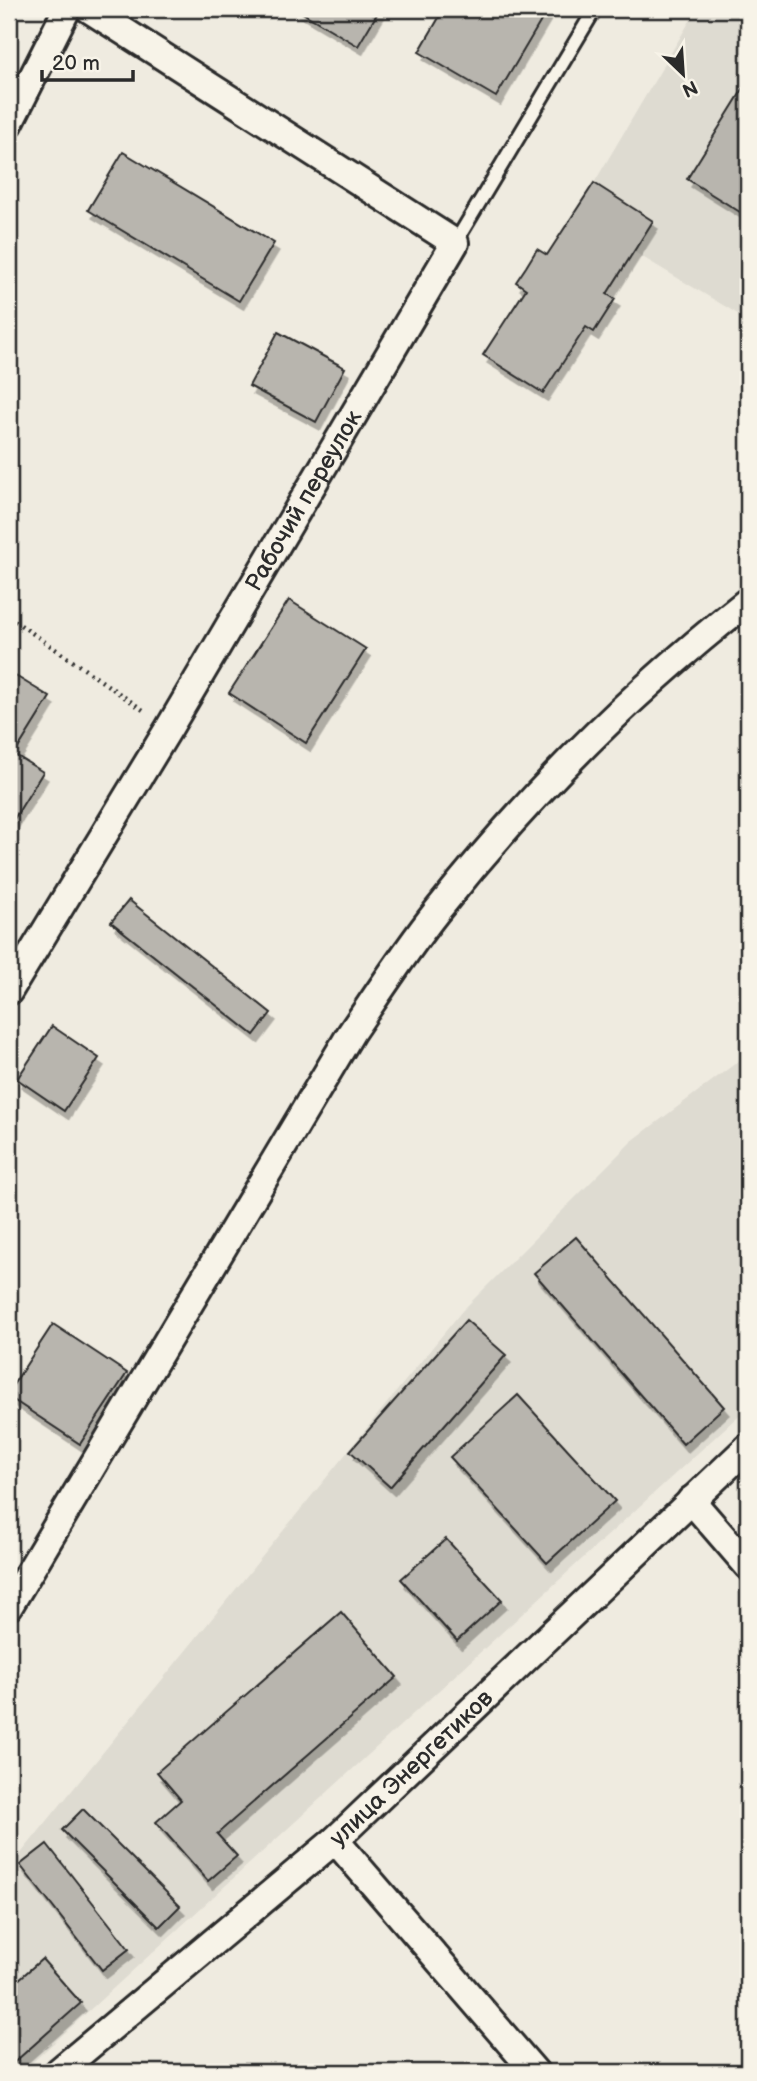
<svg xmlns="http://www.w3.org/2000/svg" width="757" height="2081" viewBox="0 0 757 2081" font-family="'Balsamiq Sans',sans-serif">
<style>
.built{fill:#dedbd1}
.building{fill:#b8b5ae;stroke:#2b2b2b;stroke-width:2;filter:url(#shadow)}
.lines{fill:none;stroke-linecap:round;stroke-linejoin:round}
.service-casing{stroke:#2b2b2b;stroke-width:18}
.minor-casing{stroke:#2b2b2b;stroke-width:32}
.path{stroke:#2b2b2b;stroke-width:4.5;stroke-dasharray:2 5;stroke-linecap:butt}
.service{stroke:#f7f3e8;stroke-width:12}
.minor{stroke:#f7f3e8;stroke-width:26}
.labels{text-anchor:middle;stroke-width:6;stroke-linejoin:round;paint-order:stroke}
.street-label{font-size:24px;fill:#2b2b2b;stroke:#f7f3e8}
</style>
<defs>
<filter id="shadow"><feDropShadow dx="4.5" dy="8" stdDeviation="0" flood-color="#0004"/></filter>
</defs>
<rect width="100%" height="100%" fill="#efebe0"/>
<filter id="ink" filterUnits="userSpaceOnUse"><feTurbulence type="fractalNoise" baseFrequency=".0143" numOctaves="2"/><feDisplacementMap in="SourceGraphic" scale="14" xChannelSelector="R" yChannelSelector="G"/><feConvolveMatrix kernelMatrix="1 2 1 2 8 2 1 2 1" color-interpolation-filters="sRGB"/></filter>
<g filter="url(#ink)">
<path class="built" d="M697 9H748V320L634 252 653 221 594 183Z
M748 1054V1407L22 2072H9V1868L462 1311 632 1141Z"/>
<path class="building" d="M296 9H380L358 46Z
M444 9H548L496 97 419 52Z
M748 81V217L687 179Z
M123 152 274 243 239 301 88 210Z
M594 183 653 221 607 294 615 299 594 332 586 327 543 393 483 355 526 289 516 282 526 267 537 249 547 255Z
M278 332 345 368 316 422 249 386Z
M289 600 366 649 306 743 229 693Z
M9 672 50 697 17 750 9 745Z
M9 751 43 772 9 827Z
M129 900 271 1013 254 1035 111 922Z
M52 1026 99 1058 64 1111 17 1079Z
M576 1237 724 1407 683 1444 534 1273Z
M466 1320 506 1355 390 1487 350 1451Z
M53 1324 127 1373 80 1444 9 1397V1391Z
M518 1395 615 1501 547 1563 450 1457Z
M446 1539 502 1600 457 1641 401 1579Z
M341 1612 397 1677 217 1834 237 1856 208 1881 156 1822 181 1800 157 1772Z
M83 1809 180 1906 159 1927 62 1830Z
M47 1844 129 1949 102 1970 20 1865Z
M42 1959 81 2003 9 2067V1988Z"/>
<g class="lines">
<defs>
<path id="service" d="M455 243 595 9"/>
<g id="minor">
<path d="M9 124 67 9"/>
<path id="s1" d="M9 991 169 728 455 243 89 9"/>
<path d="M691 1500 748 1566"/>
<path d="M9 1606 351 1033C379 992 406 950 437 911 528 796 632 692 748 601"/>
<path d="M335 1840 535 2072"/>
<path id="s2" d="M58 2072 335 1840 748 1447"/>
</g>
</defs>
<use href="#service" class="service-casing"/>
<use href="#minor" class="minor-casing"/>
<path class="path" d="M9 617 146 712"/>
<use href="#service" class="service"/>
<use href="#minor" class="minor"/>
</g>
</g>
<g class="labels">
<g class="street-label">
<text dy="8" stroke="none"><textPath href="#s1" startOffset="572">Рабочий переулок</textPath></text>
<text dy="8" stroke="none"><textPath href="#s2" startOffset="466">улица Энергетиков</textPath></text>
</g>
</g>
<rect width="757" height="2081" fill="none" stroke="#f7f3e8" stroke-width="35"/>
<rect x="18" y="18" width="722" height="2046" fill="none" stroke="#2b2b2b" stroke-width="2.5" filter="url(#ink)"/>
<g transform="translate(683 74) rotate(155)" stroke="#f7f3e8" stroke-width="5" paint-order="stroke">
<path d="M0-5L12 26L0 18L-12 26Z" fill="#2b2b2b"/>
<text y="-10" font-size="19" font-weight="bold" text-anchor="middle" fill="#2b2b2b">N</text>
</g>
<path d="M42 70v10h91v-10" fill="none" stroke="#2b2b2b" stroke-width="3.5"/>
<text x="52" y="70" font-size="21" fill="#2b2b2b" stroke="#f7f3e8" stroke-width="5" paint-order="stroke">20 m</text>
</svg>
